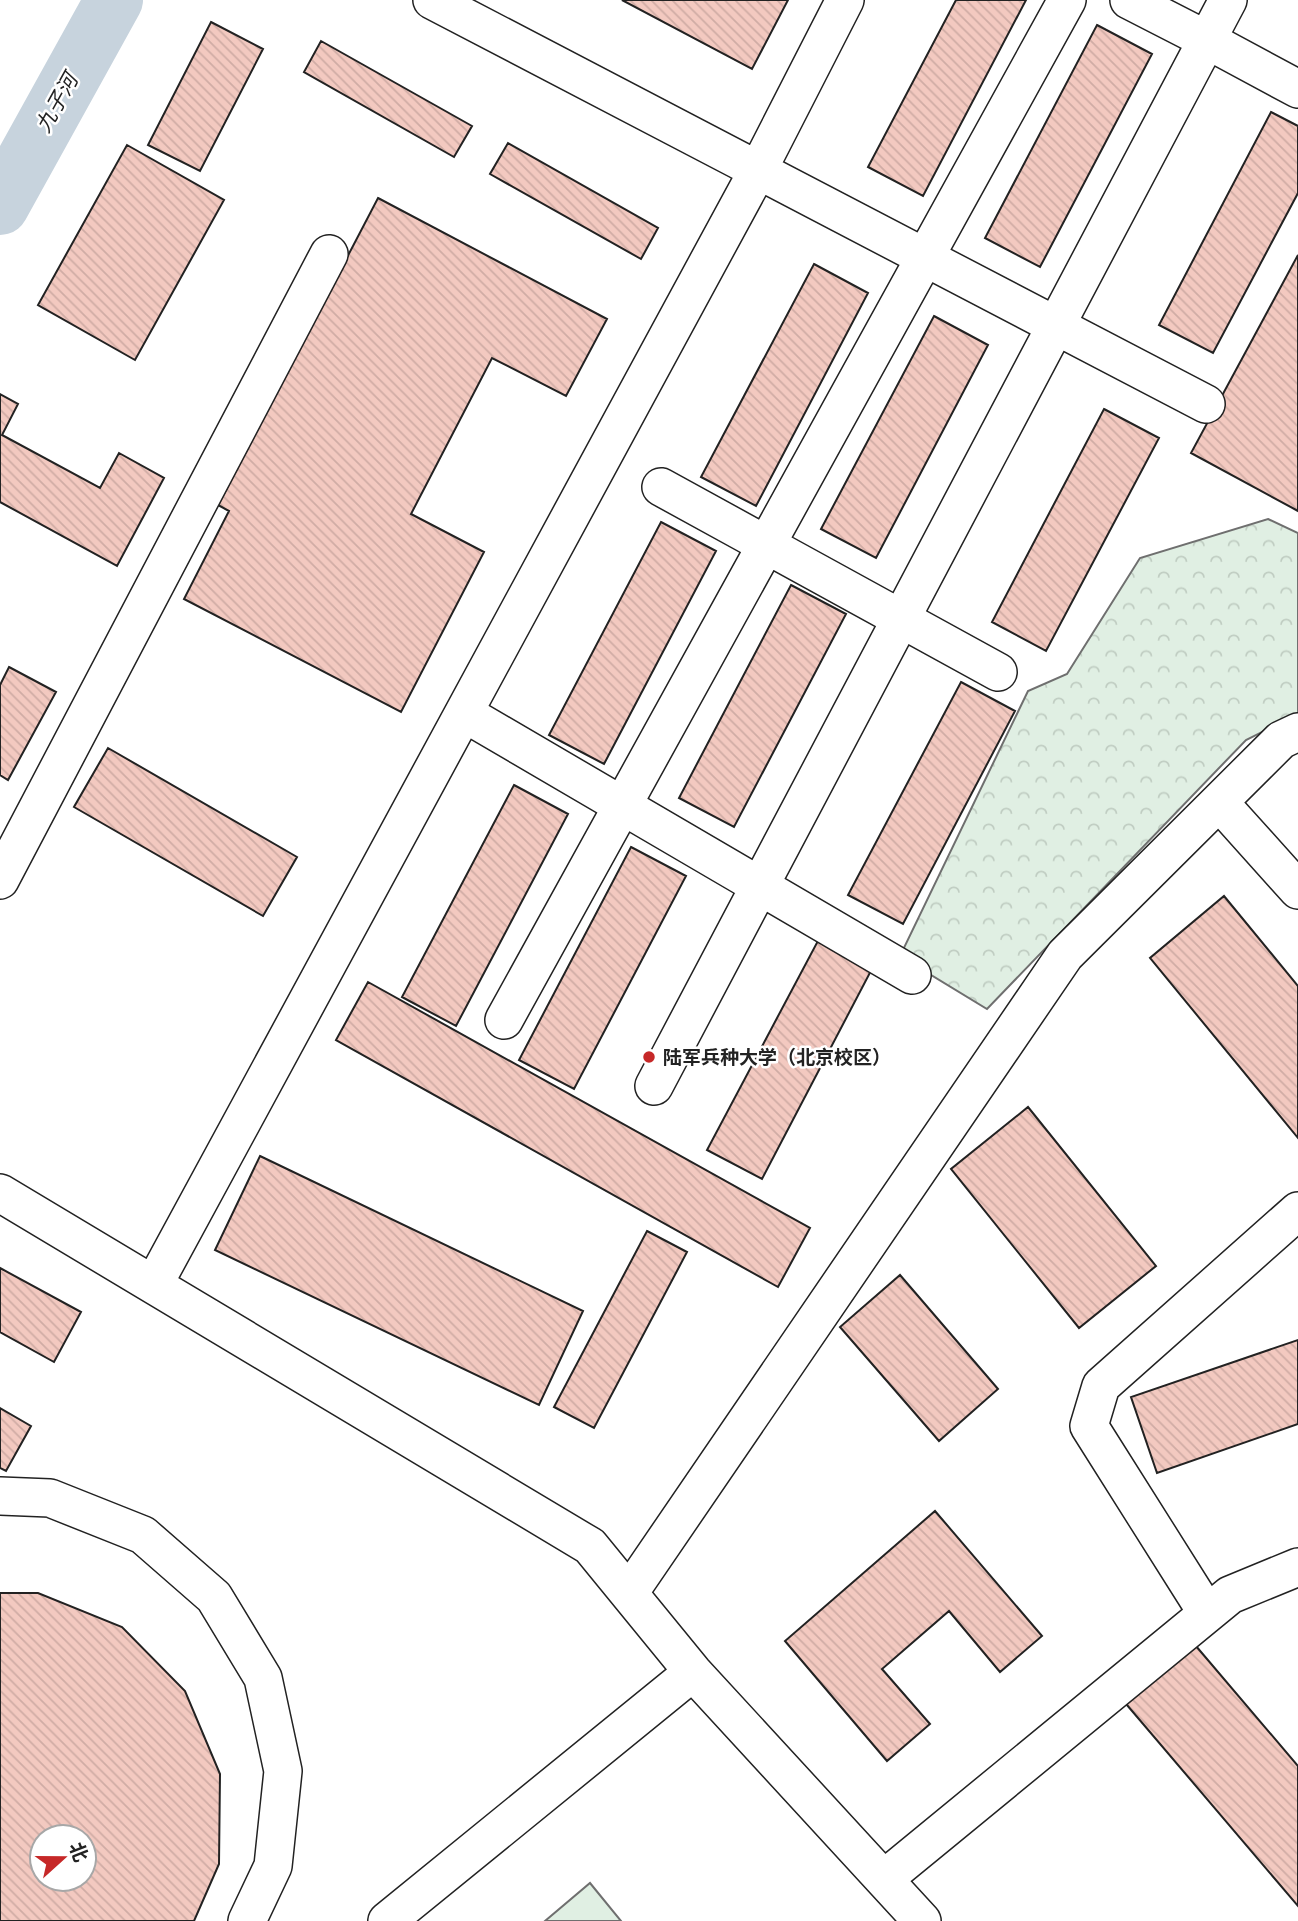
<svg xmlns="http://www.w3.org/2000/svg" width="1298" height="1921" viewBox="0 0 1298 1921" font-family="'Titillium Web','Noto Sans SC',sans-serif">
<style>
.forest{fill:url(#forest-crowns);stroke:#6f6f6f;stroke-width:2}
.garden{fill:#e0efe3;stroke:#6f6f6f;stroke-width:2}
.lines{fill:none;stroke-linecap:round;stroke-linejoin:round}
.river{stroke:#c7d3dd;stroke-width:58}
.building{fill:url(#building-back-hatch);stroke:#222;stroke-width:2;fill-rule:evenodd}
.minor-casing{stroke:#222;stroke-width:40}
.minor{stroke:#fff;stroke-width:37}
.poi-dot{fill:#c62828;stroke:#fff;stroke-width:2.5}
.labels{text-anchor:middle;stroke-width:5;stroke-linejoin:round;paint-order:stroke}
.poi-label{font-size:19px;font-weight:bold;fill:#222;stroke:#fff;text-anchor:start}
.water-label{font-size:21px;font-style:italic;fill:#222;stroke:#fff}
</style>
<defs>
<pattern id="forest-crowns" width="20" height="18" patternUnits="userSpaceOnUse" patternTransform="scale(1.75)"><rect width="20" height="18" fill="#e0efe3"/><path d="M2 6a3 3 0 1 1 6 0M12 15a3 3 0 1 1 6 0" fill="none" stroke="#c0cdc2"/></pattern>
<pattern id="building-back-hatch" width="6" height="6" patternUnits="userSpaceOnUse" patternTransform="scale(1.75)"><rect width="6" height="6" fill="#f3c9c0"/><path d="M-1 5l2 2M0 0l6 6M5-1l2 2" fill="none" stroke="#d0aca5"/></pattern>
</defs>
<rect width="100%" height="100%" fill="#fff"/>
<path class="forest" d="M1268 519 1298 533V714L1246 740 987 1009 900 956 1028 691 1067 674 1140 558Z"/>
<path class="garden" d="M590 1883 621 1921H545Z"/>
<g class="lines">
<path class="river" d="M0 206 114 0"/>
</g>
<path class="building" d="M622 0H788L752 69Z
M956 0H1026L923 196 868 167Z
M211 22 263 49 200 171 148 145Z
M1097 25 1152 54 1040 267 985 238Z
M321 41 472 126 454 157 304 72Z
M1271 112 1298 126V193L1213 353 1159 325Z
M508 143 658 228 641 259 490 174Z
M127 145 224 200 135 360 38 305Z
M378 198 607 319 566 396 492 358 411 514 484 552 401 712 184 599 229 511 218 505Z
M1298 255V511L1191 453Z
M814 264 868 293 756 506 701 477Z
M934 316 988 345 876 558 821 529Z
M0 394 18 404 2 435 100 488 119 453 164 478 117 566 0 502Z
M1104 409 1159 438 1046 651 992 622Z
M661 522 716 551 604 764 549 735Z
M791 585 846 614 734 827 679 798Z
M9 667 56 692 8 780 0 775V685Z
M961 682 1015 711 903 924 848 895Z
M108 748 297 857 263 916 74 807Z
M514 785 568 814 456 1026 402 997Z
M631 847 686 876 574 1089 519 1060Z
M1224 896 1298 986V1138L1150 958Z
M820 937 874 965 762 1179 707 1150Z
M368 982 810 1228 778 1287 336 1040Z
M1028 1107 1156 1266 1079 1328 951 1169Z
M260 1156 583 1311 539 1405 215 1250Z
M647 1231 687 1252 594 1428 554 1407Z
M0 1268 81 1312 54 1362 0 1332Z
M900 1275 998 1389 939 1441 840 1327Z
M1298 1340V1424L1157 1473 1131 1397Z
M0 1408 31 1426 6 1471 0 1468Z
M935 1511 1042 1636 1000 1672 949 1611 882 1669 930 1724 887 1761 785 1641Z
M0 1593H38L122 1627 185 1691 220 1774 219 1864 194 1921H0ZM42 1837H84V1879H42Z
M1190 1639 1298 1766V1906L1121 1698Z"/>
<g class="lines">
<defs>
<path id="minor" d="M432 0 1206 404
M1129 0 1207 40 1298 89
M661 487 998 672
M464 713 912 975
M1219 802 1298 890
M0 880 329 254
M504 1020 1067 0
M654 1086 1228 0
M0 1193 590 1546 693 1672 922 1921
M154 1284 758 170 845 0
M0 1496 50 1498 143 1535 214 1597 263 1678 283 1771 273 1866 247 1921
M629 1593 1065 955 1281 740 1298 732
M1207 1613 1089 1426 1101 1386 1298 1211
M884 1879 1230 1595 1298 1567
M387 1921 693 1672"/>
</defs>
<use href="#minor" class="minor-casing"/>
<use href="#minor" class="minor"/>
</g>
<circle class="poi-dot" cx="649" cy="1057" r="7"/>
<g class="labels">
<g class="poi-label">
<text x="663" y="1064">陆军兵种大学（北京校区）</text>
</g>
<g class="water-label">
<text transform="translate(57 103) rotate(-61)" y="7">九子河</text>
</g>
</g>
<g transform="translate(63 1858) rotate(69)"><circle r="33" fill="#ffffff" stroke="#a7a7a7" stroke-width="2"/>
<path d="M0-5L12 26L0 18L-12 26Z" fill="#c62828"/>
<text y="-10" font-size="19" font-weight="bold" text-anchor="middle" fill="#222222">北</text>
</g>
</svg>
